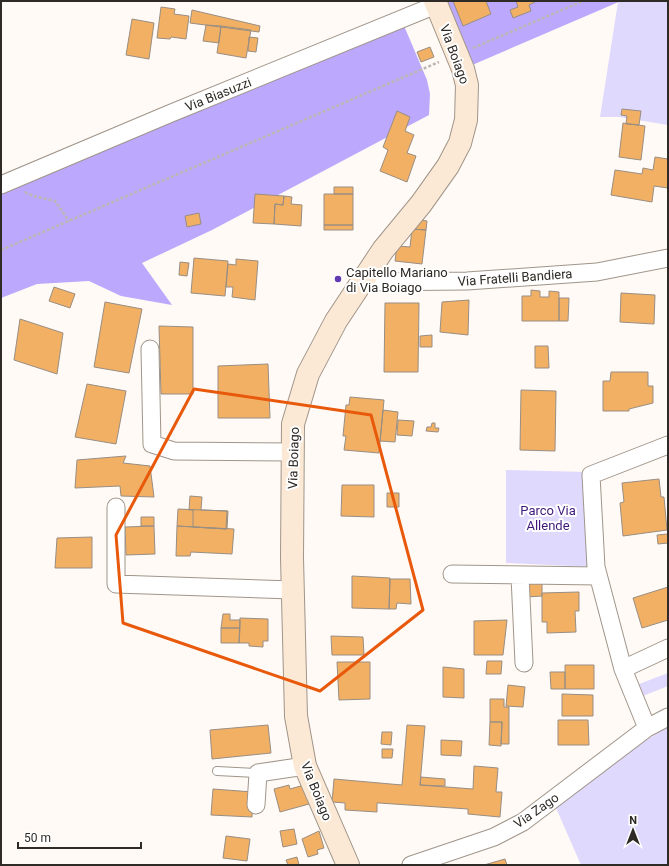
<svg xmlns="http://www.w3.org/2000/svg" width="669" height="866" viewBox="0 0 669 866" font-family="Roboto,sans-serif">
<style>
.green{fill:#e0d9fe}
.forest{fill:#bca8fd}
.building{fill:#f2b064;stroke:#998e83}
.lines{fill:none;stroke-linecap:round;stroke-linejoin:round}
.lane-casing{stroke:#a0958a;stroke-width:10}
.street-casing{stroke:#a0958a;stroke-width:19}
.secondary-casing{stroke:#a0958a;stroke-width:24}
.path{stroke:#bcb7b2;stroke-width:2.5;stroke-dasharray:3 2;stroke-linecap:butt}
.lane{stroke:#fff;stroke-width:8}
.street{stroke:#fff;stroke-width:17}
.secondary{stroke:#fbe9d5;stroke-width:22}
.marked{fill:none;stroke:#e8590c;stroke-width:3;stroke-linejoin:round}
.poi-dot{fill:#6239b1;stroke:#fff;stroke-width:1.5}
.labels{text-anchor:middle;stroke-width:4;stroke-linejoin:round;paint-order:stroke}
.street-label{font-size:13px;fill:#2e2a25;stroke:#fff}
.poi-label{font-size:13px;fill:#2e2a25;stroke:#fff;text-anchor:start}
.park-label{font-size:13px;fill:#3e197a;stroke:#fff}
</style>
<rect width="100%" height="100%" fill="#fffaf5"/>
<path class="green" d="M621 1H668V125L619 117H600L618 2Z
M506 470 587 472 592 567 506 563Z
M668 673V686L643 696 639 684Z
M668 727V865H581L556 808 643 742Z"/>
<path class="forest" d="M426 1H621L456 72Z
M402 21 427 80 430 94 429 115 212 230 142 263 172 305 121 296 89 281 37 284 1 298V186Z"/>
<path class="building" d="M453 1H486L491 14 463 26Z
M516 1H535V2L529 5 531 11 513 18 510 10 518 7Z
M161 7 175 9 174 14 189 16 186 39 171 37 170 39 157 38Z
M192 10 260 26 259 32 190 23Z
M132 19 154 23 149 59 126 55Z
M206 25 221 26 219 43 203 41Z
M221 26 251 30 246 58 217 53Z
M249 37 258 38 256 52 248 51Z
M430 47 434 57 421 62 417 52Z
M622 109 641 111 639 125 626 124 627 116 621 115Z
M397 111 410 117 405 131 414 135 407 153 416 156 407 182 380 171 388 150 383 147Z
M623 123 645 126 641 160 619 157Z
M655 157 668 159V188L654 186 652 202 611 195 615 170 642 174 643 168 653 170Z
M334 187H353V194H334Z
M255 194 284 196 283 205 275 204 274 224 253 223Z
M324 194H353V225H324Z
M284 196 292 197 291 204 302 205 301 226 274 224 275 204 283 205Z
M199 213 201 224 187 227 185 216Z
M414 219 427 221 426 230 412 229Z
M324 225H353V230H324Z
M412 229 426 230 422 264 395 261 397 246 410 247Z
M194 258 228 261 225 296 191 293Z
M236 259 258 261 255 300 232 297 233 287H226L228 264 236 265Z
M180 262 189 263 187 276 179 275Z
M54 287 75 294 70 308 49 301Z
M531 290 540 291V297H549V291L559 292V321H522V296H531Z
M621 293 655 295 654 324 620 322Z
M559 298H569L568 321H559Z
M469 300 468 335 440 332 442 302Z
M105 302 142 309 129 373 94 367Z
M385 303H419L418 372H384Z
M20 319 63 333 57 374 14 360Z
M159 326 193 327V394H161Z
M432 335V347H420V336Z
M535 346H548L549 368H535Z
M268 364 270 418H218V366Z
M611 372H648V386H653V403L629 409V411H603V381H610Z
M87 384 126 391 116 444 75 437Z
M521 390 556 391 555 451 520 450Z
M350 397 384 400 379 453 344 450 346 436H343L346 405H349Z
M383 410 398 412 395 442 380 441Z
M398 420 414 421 412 436 397 435Z
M432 423H435V428H439L438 432 426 431 427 427H431Z
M126 456 123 463 150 466 154 497 121 496 120 486 75 488 77 460Z
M659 479 661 497H664L667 530 623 536 620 503 624 502 622 483Z
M342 485H374V517L341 516Z
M387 493H399V507H387Z
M190 496 202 497 201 510 228 511 227 529 193 527V510H189Z
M178 509 227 511 226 529 177 526Z
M141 517H154V526H141Z
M154 526 155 554 126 555 125 527Z
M177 526 234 529 232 554 191 552 190 556H176Z
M668 534V543L658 544 657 535Z
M92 537V568H55L57 538Z
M352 576 390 578 389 609 352 608Z
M390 579H410L411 604 397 603 396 609H389Z
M542 580V596L526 597V581Z
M668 587V620L642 628 633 598Z
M579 592V611H575L576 632 547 633V622H542V593Z
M223 614H230V620H240V628H221Z
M240 618 268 619V641H263V647L249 646V643H239Z
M507 620 503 655H474V621Z
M221 628H240L239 643H221Z
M331 636 363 637 364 655H332Z
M487 661H502L501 674H486Z
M337 662H370V699L339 700Z
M565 665H594V689H565Z
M443 667 464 669V698L443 697Z
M550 672H565V689H551Z
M508 685 525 687 523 707 506 706Z
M562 694 593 695V716H562Z
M490 699H504V707H509V744H501L502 722H490Z
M558 720H588L589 745H558Z
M490 722H502L501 746 489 745Z
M268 725 271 753 212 759 210 730Z
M407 725 425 726 420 785 473 789 474 766 498 768 496 792H502L500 817 468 814V809L379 803H377V812L345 810V803L332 802 334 779 402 785Z
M382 732H392L391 745 381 744Z
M441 740 462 741 461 756 441 755Z
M382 749H393L392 758H382Z
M421 777 445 779V786L420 785Z
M289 785 290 789 304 785 309 804 280 812 274 789Z
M213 789 253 792 252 817 211 815Z
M294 829 297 844 283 847 280 831Z
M319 831 324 848 317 850 318 854 308 857 302 839Z
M226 836 250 839 247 861 223 858Z
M297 857 299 865H288L286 860Z
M505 859 507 865H484Z"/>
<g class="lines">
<defs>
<path id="lane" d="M217 771 258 773"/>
<path id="street" d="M1 185 169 114 436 5
M361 282 467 281 597 272 668 258
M150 349 152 444 174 451 293 452
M116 507V584L293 590
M452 574 598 576
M520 576 524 663
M623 669 668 648
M647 728 623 669 596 567 591 475 668 445
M256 805 258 773 305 766
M411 865 494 837 523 822 647 728 668 717"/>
<path id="secondary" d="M348 865 305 766 296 716 292 558 293 424 308 374 336 321 383 250 421 204 448 166 460 143 466 120 467 85 463 69 435 1"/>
</defs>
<use href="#lane" class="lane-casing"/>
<use href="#street" class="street-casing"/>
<use href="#secondary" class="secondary-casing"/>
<path class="path" d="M473 48 583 1
M25 192 33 196 55 201 69 221
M1 250 439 62"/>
<use href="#lane" class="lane"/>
<use href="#street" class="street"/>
<use href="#secondary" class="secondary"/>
</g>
<path class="marked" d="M194 389 371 415 423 610 320 691 123 623 116 535Z"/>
<circle class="poi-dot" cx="338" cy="279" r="4"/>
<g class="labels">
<g class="street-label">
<text transform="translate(455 54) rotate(70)" y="5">Via Boiago</text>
<text transform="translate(218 94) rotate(-22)" y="5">Via Biasuzzi</text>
<text transform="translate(515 277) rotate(-4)" y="5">Via Fratelli Bandiera</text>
<text transform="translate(293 458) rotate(-88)" y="5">Via Boiago</text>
<text transform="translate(317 791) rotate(68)" y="5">Via Boiago</text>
<text transform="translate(536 810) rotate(-35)" y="5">Via Zago</text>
</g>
<g class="poi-label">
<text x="346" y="277">Capitello Mariano<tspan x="346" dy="15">di Via Boiago</tspan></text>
</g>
<g class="park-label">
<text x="548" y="515">Parco Via<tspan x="548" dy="15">Allende</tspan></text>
</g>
</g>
<rect width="669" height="866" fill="none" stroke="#2e2a25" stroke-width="4"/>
<g transform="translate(633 830)" stroke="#ffffff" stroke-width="3" paint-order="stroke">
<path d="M0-3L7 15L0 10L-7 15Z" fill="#2e2a25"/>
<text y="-6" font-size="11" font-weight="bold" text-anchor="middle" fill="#2e2a25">N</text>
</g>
<path d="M18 842v6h123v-6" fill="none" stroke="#2e2a25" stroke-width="2"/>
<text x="24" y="842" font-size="12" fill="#2e2a25" stroke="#ffffff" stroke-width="3" paint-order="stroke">50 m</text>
</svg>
